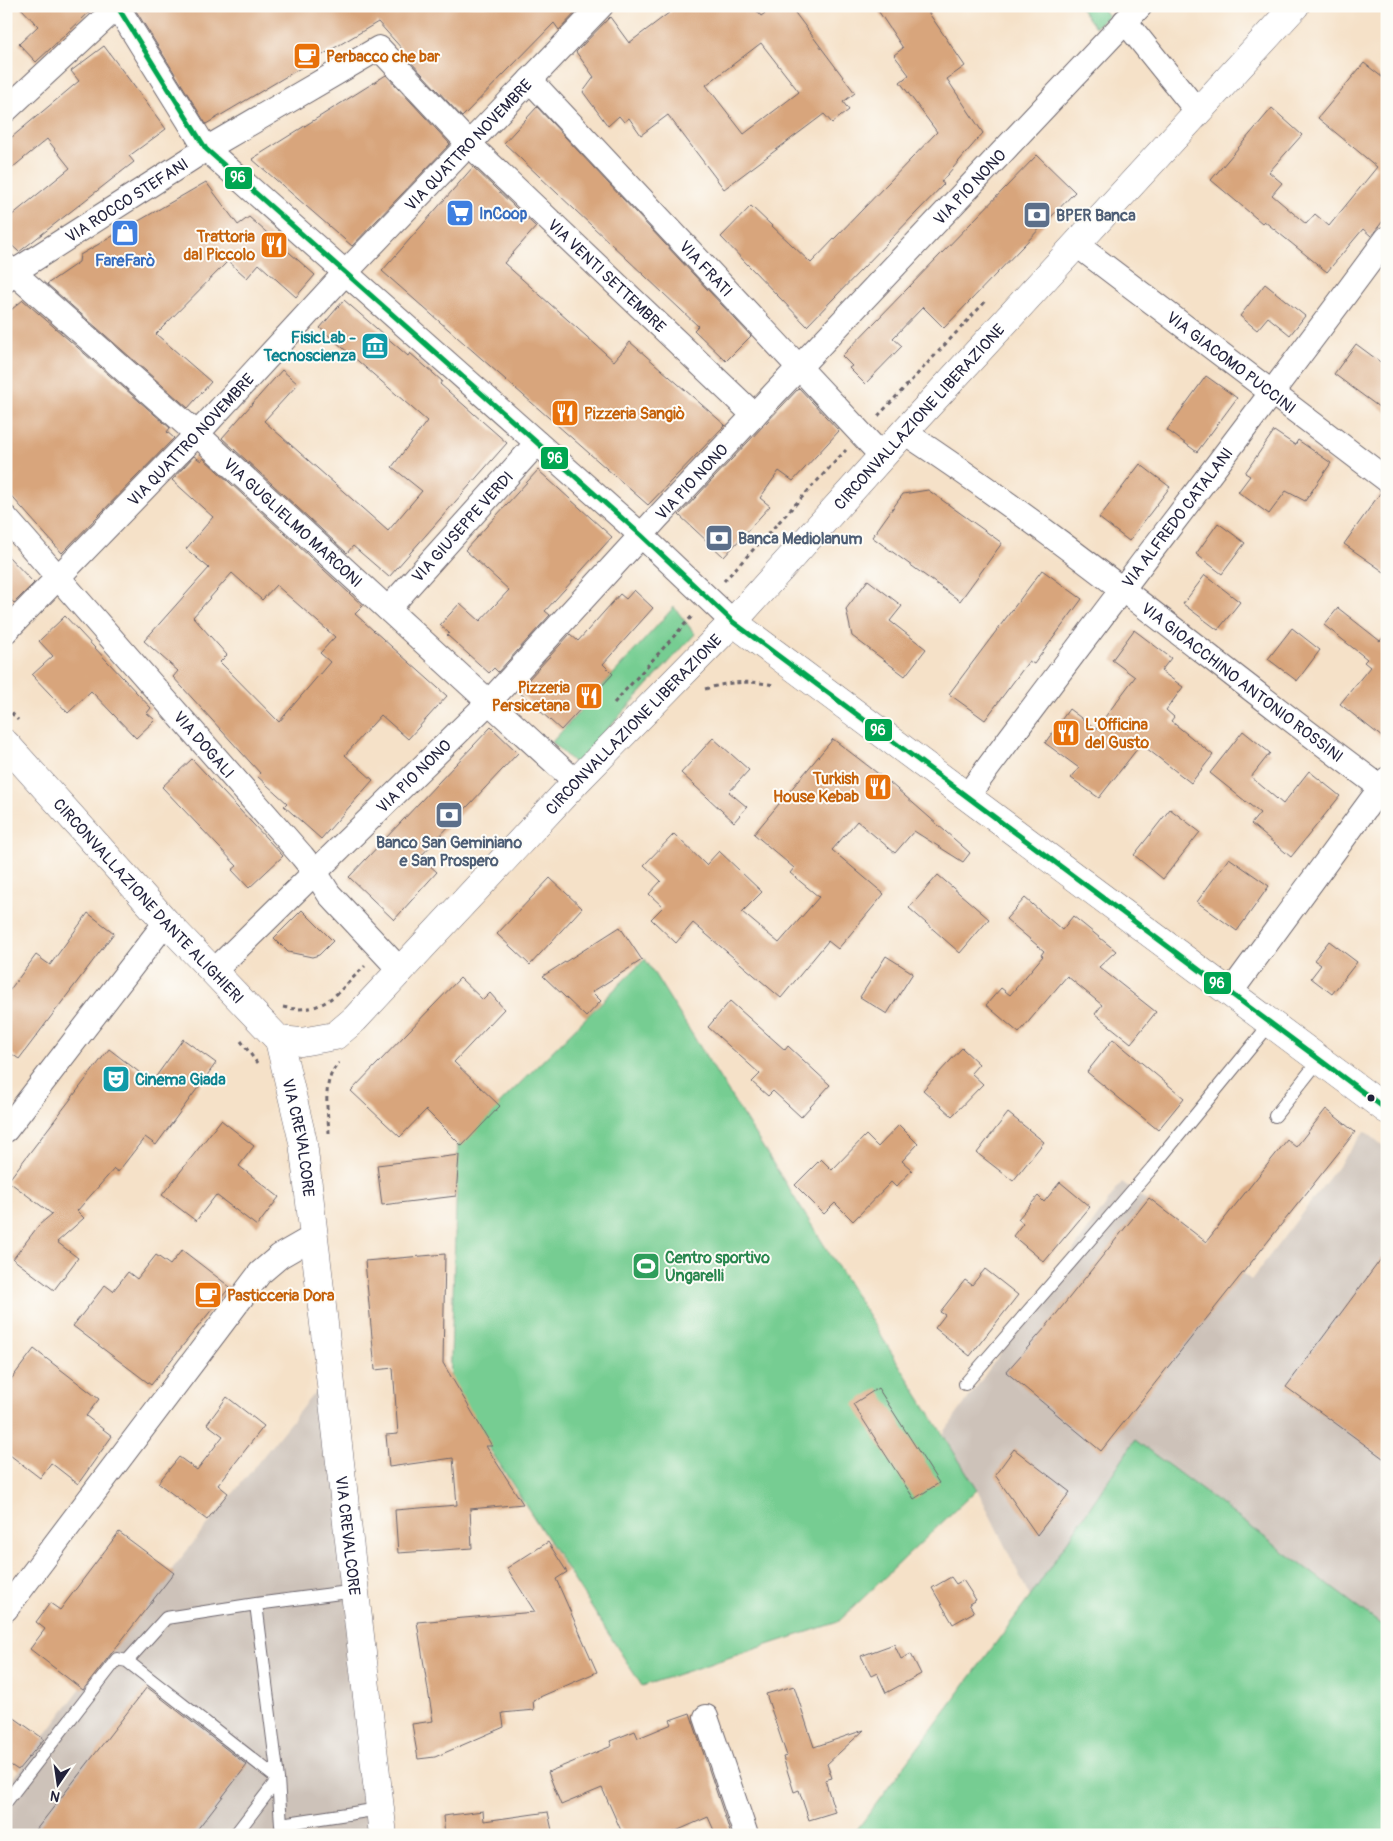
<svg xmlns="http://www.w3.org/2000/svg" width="1393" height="1841" viewBox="0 0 1393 1841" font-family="Pangolin,sans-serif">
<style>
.industrial{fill:#cdc2b9}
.green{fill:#76cd92;stroke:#4c7866}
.building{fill:#d8a57c;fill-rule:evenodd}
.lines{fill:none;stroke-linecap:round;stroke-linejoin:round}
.service-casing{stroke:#6c656c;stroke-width:14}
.minor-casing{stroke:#6c656c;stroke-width:26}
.secondary-casing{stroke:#6c656c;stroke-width:29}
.path{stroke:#6c656c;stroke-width:3;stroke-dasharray:4 4;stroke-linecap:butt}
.service{stroke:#fff;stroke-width:12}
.minor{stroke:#fff;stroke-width:24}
.secondary{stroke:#fff;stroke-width:28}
.bus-1-casing{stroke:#fdfcf7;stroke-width:9}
.bus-1{stroke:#00a651;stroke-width:5}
.bus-dot{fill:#22223b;stroke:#fdfcf7;stroke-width:2}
.labels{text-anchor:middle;stroke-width:4;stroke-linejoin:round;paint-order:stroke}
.food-label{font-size:16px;font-weight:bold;fill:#c56008;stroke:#fdfcf7;text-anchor:start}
.street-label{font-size:16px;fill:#22223b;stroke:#fdfcf7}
.shop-label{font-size:16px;font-weight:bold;fill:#366cbe;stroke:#fdfcf7;text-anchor:start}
.service-label{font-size:16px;font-weight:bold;fill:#4e5e75;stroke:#fdfcf7;text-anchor:start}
.culture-label{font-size:16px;font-weight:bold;fill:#0d838f;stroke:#fdfcf7;text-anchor:end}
.leisure-label{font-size:16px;font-weight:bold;fill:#27864d;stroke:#fdfcf7;text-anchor:start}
.line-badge{stroke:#fdfcf7;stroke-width:2}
.badge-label{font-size:14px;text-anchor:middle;font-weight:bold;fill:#fff}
</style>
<rect width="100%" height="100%" fill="#fdfcf7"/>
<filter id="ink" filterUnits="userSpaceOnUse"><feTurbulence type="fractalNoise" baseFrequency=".02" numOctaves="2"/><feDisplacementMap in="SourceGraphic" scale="10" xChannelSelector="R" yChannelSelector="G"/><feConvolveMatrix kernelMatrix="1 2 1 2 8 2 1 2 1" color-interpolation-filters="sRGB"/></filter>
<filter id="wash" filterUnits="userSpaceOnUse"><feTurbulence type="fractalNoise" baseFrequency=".0096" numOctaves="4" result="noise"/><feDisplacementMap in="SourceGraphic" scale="20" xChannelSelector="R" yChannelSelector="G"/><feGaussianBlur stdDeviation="1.12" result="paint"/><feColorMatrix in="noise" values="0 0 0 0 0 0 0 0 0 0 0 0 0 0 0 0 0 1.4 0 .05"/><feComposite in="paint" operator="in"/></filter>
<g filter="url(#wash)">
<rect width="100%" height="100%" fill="#f5e1c8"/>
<path class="industrial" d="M1365 1131 1387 1149V1629L1135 1440 1030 1597 977 1489 943 1434 1122 1182 1251 1280Z
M335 1367 382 1835H6V1787L152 1594Z"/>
<path class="green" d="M1079 6H1100L1108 16 1095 27Z
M674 607 695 634 575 764 552 742Z
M645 959 977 1489 838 1622 642 1686 450 1387 458 1145Z
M1135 1440 1387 1629V1835H853L1030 1597Z"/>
<g id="blocks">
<path class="building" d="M19 6H96L36 62 19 44 38 26Z
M133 6H582L559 30 554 23 462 117 409 60 411 59 378 22 206 124Z
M678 6H753L761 16 775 6H790L855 93 843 102 849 110 832 123 824 114 724 189 668 115 641 135 629 118 624 122 619 116 608 126 583 92 594 77 576 52 610 17 629 43ZM761 43 799 92 744 134 706 85Z
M875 6H924L965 66 947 79 983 133 941 182 944 184 807 326 721 237 751 206 811 263 937 132 900 82 909 75 894 55 903 48Z
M104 46 166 129 129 156 134 162 19 252 6 240V220L70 168 47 139 6 173V142L79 81 71 71Z
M1364 63 1387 81V216L1371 236 1363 229 1327 272 1264 221 1262 223 1211 180 1272 108 1302 135 1269 172 1282 183 1272 195 1306 224 1315 214 1329 226 1377 167 1318 118Z
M386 75 450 144 352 246 252 159Z
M537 107 751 336 726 361 694 330 698 326 504 143Z
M1037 155 1075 192 944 328 923 307 893 338 902 346 865 384 849 368 852 366 842 356Z
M473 167 536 227 504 263 614 361 630 342 725 425 648 505 382 271Z
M206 182 238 225 249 217 315 275 296 297 259 264 247 278 228 261 156 334 211 382 188 408 47 284 79 262 80 255Z
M1265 284 1305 316 1290 335 1268 317 1257 330 1240 316Z
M23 300 170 428 167 432 174 438 62 553 6 490V314Z
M344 300 408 356 410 353 442 381 440 384 507 443 389 577 353 546 347 553 222 438 282 370 298 384 264 421 388 531 422 491 392 467 427 421 320 328Z
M1356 344 1387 367V413L1334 374Z
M1206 376 1237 398 1197 452 1167 430Z
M799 388 839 431 793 481 779 471 760 498 770 506 724 557 679 515Z
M1274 431 1295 445 1298 440 1331 463 1305 501 1286 491 1269 514 1238 492 1250 476 1245 473Z
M194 456 201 461 203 458 363 606 355 614 447 696 408 739 381 715 345 755 373 780 321 839 284 806 287 803 257 776 260 773 173 677 178 671 144 641 209 568 186 549 213 517 172 480ZM232 573 262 600 276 585 335 637 320 653 330 662 279 722 220 662 227 655 193 617Z
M1140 464 1170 487 1129 541 1099 518Z
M538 470 612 537 545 611 550 615 498 672 494 668 489 673 447 635 449 633 440 625 460 603 480 621 509 590 465 550Z
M928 490 1002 543 960 601 872 537 903 494Z
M1381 492 1387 494V574L1344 544Z
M1218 523 1245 543 1222 574 1196 554Z
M6 554 34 583 14 603 6 595Z
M1042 570 1082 599 1034 664 1029 661 985 720 949 694Z
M1205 575 1240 602 1218 630 1183 604Z
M868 580 902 606 890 621 926 649 905 676 852 636 846 609Z
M634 590 653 608 603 664 613 674 561 730 518 691 570 634 578 641 620 594 626 599Z
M1338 608 1380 641 1387 633V741L1340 704 1370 667 1364 662 1367 659 1324 625Z
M65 616 151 708 147 713 155 720 136 738 91 691 68 713 32 675 53 656 39 641Z
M1292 628 1320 650 1297 681 1268 659Z
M1134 630 1171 658 1161 671 1183 687 1166 710 1174 717 1171 721 1213 755 1191 783 1141 744 1099 798 1071 778 1079 768 1045 743 1069 709 1096 729 1135 677 1112 660Z
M491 727 518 753 420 857 437 872 394 920 349 877Z
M1243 731 1270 753 1251 777 1283 804 1309 771 1340 796 1291 857 1251 824 1260 813 1210 773Z
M713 738 749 770 729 792 747 807 734 822 681 773Z
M833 739 889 782 970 853 963 862 914 831 895 853 857 821 832 850 884 894 838 949 828 941 781 998 693 923 676 943 651 919 663 907 649 894 661 881 644 865 674 834 706 865 719 851 762 892 742 912 779 943 819 897 790 873 794 868 754 834Z
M192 759 283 856 249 888 232 870 237 866 162 787Z
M1170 809 1200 832 1163 879 1134 855Z
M1229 858 1269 886 1237 931 1197 902Z
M938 875 989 919 960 953 909 908Z
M550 878 582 908 530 965 497 934Z
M1025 898 1062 930 1073 916 1116 951 1099 967 1156 1012 1131 1043 1095 1014 1102 1005 1067 976 1019 1033 986 1005 1001 988 1010 995 1043 956 1041 955 1044 951 1006 919Z
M302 910 333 941 319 955 312 957 288 952 274 938Z
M88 913 114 933 19 1059 6 1050V995L36 955 50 965Z
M620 927 642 960 592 992 601 1001 586 1017 543 976Z
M1329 941 1357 962 1332 994 1311 978 1321 965 1314 960Z
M886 956 913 973 887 1014 860 997Z
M460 978 483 1000 490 993 504 1009 454 1062 500 1106 462 1146 426 1110 400 1137 351 1091Z
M730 1001 785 1050 788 1046 830 1085 801 1117 773 1091 768 1096 752 1082 760 1074 708 1027Z
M183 1039 216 1063 156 1145 145 1137 118 1172 114 1169 77 1211 84 1218 57 1242 78 1258 54 1290 13 1259 39 1225 52 1214 8 1181 109 1049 152 1082Z
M1113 1039 1184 1098 1158 1130 1087 1072Z
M962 1048 979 1064 971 1073 983 1084 952 1116 923 1090Z
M1326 1109 1355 1132 1101 1451 1006 1372 1045 1328 1149 1198 1206 1242 1287 1140 1296 1147Z
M1008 1113 1044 1142 1013 1181 977 1153Z
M221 1120 254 1146 239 1166 279 1197 257 1226 216 1195 196 1221 162 1195Z
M899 1125 918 1144 902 1161 912 1170 896 1187 891 1182 853 1221 835 1203 824 1214 795 1185 821 1159 832 1170 866 1135 878 1147Z
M459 1155 456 1196 382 1205 377 1165Z
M1060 1182 1090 1207 1044 1262 1013 1236 1023 1223 1018 1219 1038 1196 1044 1202Z
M182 1250 230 1287 151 1385 73 1326 105 1285 113 1291 128 1272 137 1279 156 1255 170 1265Z
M1387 1251V1461L1286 1387Z
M445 1254 443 1363 492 1446H486L523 1504 470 1509 472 1548 398 1553 395 1510 457 1505 453 1458 389 1467 386 1435 398 1434 393 1368 375 1370 365 1261Z
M985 1269 1018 1295 970 1356 935 1328 945 1315 940 1312 965 1280 972 1285Z
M34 1349 99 1399 86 1416 112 1436 78 1484 51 1463 40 1478 6 1452V1386Z
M878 1388 939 1483 914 1499 853 1404Z
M227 1397 264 1426 218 1485 228 1493 207 1520 158 1483 179 1457 197 1470 223 1436 207 1424Z
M1014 1449 1070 1492 1037 1535 995 1475Z
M119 1532 174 1573 83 1690 30 1649 45 1629 36 1622 50 1603 60 1610Z
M548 1542 567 1572 556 1579 597 1672 533 1700 534 1710 502 1713 504 1727 435 1757 418 1759 412 1724 433 1721 417 1622 535 1612 507 1568Z
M951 1577 956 1584 963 1580 976 1600 969 1604 974 1612 953 1624 932 1588Z
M894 1644 901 1659 911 1654 921 1674 886 1693 877 1673 871 1676 861 1656Z
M794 1686 814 1747 864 1730 827 1764 832 1778 825 1780 835 1812 809 1820 799 1790 794 1792 783 1757 787 1756 766 1694Z
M147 1687 247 1765 193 1835H32Z
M6 1712 44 1739 18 1770 6 1762Z
M690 1713 731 1835H716L708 1817 667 1835H623L602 1788 561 1805 548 1772 612 1746 610 1741 635 1731 638 1738 672 1724 670 1720Z
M483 1811 484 1821 548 1812 553 1835H445L443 1816Z"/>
</g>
</g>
<g filter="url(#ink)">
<use href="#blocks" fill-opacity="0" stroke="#6c656c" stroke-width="1"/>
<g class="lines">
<defs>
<path id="service" d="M1275 1116 1320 1059
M965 1384 1152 1168 1270 1024
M256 1604 166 1618 127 1661 278 1779 281 1824
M6 1802 117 1659 127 1661
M235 1835 278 1779 256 1604 356 1591
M282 1835 281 1824 380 1809"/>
<g id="minor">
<path d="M117 6 206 149 641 535 733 622"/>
<path d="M1125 21 1198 112"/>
<path id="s1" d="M530 80 882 456"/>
<path d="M6 110 118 6"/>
<path id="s2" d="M1077 245 1387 480"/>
<path id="s3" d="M6 266 197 434 576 782"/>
<path id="s4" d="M6 280 14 272 206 149 379 48 469 144 754 415"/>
<path id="s5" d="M904 432C1071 542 1225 673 1387 792"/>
<path id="s6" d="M6 518 302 856 315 872 329 894 401 971"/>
<path id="s7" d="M388 609 537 443"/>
<path id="s8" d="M6 631 197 434 346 272 601 6"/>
<path id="s9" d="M967 796C1105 609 1249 426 1387 238"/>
<path id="s10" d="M214 971 489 702 657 518 1140 6"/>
<path d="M1230 993 1387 779"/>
<path d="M6 1130 166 922"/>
<path d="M6 1609 260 1273 280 1256 313 1237"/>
<path d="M706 1717 746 1835"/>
</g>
<g id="secondary">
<path d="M733 622 1387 1110"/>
<path id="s11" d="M6 744 166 922 279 1040 301 1042 335 1036 355 1019 576 782 733 622 904 432 1295 6"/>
<path id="s12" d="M279 1040 303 1142 383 1835"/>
</g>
</defs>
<use href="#service" class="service-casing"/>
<use href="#minor" class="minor-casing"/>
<use href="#secondary" class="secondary-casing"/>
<path class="path" d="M878 416 985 302
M724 581 846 450
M705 689C729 682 748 680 773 685
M614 703 693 615
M6 707 18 720
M283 1007C325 1016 337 992 365 966
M241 1041 257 1063
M329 1133C328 1110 321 1081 339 1063"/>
<use href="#service" class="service"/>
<use href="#minor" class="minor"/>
<use href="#secondary" class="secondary"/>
<defs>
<path id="bus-1" d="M117 6 206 149 641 535 733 622 1387 1110"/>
</defs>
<use href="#bus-1" class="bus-1-casing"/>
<use href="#bus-1" class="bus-1"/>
</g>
</g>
<defs>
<symbol id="cafe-square" viewBox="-11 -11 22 22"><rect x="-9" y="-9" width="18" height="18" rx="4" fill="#e8710a" stroke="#fdfcf7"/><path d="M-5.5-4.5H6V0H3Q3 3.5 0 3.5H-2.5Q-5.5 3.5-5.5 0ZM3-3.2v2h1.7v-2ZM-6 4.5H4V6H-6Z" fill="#fff"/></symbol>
<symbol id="supermarket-square" viewBox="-11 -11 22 22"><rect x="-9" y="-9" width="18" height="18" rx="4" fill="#3f7fe0" stroke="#fdfcf7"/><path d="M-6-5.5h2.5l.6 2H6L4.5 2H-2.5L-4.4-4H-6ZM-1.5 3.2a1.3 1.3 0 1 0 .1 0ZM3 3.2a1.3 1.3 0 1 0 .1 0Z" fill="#fff"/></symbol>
<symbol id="bank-square" viewBox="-11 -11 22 22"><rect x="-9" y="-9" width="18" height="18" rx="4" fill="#5c6f8a" stroke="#fdfcf7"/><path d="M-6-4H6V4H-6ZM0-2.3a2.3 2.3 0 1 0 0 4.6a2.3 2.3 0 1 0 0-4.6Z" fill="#fff"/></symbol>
<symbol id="shop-square" viewBox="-11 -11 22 22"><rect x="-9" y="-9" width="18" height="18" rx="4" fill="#3f7fe0" stroke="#fdfcf7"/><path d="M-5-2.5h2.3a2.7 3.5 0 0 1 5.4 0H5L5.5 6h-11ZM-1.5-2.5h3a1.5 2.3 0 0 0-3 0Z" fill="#fff"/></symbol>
<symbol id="restaurant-square" viewBox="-11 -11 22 22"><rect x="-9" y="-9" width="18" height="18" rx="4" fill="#e8710a" stroke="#fdfcf7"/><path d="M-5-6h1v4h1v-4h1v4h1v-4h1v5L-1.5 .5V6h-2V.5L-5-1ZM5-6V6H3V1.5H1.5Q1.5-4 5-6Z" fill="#fff"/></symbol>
<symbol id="museum-square" viewBox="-11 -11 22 22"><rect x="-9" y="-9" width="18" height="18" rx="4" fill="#0f9aa8" stroke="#fdfcf7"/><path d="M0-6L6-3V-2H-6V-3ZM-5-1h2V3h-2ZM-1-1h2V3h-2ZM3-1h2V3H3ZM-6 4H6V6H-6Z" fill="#fff"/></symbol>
<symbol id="theatre-square" viewBox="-11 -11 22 22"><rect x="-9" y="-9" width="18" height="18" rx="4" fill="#0f9aa8" stroke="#fdfcf7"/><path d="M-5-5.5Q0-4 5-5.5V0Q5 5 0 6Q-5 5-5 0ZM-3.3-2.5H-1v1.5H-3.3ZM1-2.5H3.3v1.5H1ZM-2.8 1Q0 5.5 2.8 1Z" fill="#fff"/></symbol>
<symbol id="stadium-square" viewBox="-11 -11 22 22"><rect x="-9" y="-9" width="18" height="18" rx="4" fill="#2e9e5b" stroke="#fdfcf7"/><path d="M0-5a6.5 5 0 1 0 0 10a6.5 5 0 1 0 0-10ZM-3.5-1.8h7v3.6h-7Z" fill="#fff"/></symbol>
</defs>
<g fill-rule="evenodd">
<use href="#cafe-square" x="291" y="40" width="32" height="32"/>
<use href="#supermarket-square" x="444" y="197" width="32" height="32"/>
<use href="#bank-square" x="1021" y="199" width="32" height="32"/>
<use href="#shop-square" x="109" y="217" width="32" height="32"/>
<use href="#restaurant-square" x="258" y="229" width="32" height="32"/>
<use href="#museum-square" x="359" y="330" width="32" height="32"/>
<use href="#restaurant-square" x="549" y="397" width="32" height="32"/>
<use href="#bank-square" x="703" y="522" width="32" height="32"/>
<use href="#restaurant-square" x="573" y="680" width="32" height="32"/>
<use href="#restaurant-square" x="1050" y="717" width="32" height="32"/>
<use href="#restaurant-square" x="862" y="771" width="32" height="32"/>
<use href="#bank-square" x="433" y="799" width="32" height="32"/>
<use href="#theatre-square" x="100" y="1063" width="32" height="32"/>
<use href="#stadium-square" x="630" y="1250" width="32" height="32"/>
<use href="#cafe-square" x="192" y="1279" width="32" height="32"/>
</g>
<circle class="bus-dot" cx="1371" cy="1098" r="4.5"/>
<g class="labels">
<g class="food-label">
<text x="326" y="62">Perbacco che bar</text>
<text x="255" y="242" text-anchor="end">Trattoria<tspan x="255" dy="18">dal Piccolo</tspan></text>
<text x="584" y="419">Pizzeria Sangiò</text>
<text x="570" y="693" text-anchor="end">Pizzeria<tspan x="570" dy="18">Persicetana</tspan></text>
<text x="1085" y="730">L'Officina<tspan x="1085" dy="18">del Gusto</tspan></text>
<text x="859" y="784" text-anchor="end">Turkish<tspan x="859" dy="18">House Kebab</tspan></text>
<text x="227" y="1301">Pasticceria Dora</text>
</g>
<g class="street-label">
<text dy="6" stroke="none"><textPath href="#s8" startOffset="671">VIA QUATTRO NOVEMBRE</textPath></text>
<text dy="6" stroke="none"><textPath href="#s10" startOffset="1089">VIA PIO NONO</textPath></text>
<text dy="6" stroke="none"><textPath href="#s4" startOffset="145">VIA ROCCO STEFANI</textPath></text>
<text dy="6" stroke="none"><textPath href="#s1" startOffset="258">VIA FRATI</textPath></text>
<text dy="6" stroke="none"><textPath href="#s4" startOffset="762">VIA VENTI SETTEMBRE</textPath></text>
<text dy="6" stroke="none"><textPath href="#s2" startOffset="194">VIA GIACOMO PUCCINI</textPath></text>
<text dy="6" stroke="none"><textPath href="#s11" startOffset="1311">CIRCONVALLAZIONE LIBERAZIONE</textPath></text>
<text dy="6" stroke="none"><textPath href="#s8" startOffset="266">VIA QUATTRO NOVEMBRE</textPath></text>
<text dy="6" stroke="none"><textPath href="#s10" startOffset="684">VIA PIO NONO</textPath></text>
<text dy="6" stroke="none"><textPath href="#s9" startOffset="349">VIA ALFREDO CATALANI</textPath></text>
<text dy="6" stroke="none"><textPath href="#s3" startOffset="385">VIA GUGLIELMO MARCONI</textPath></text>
<text dy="6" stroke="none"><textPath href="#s7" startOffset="111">VIA GIUSEPPE VERDI</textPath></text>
<text dy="6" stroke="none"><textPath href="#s5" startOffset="421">VIA GIOACCHINO ANTONIO ROSSINI</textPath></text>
<text dy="6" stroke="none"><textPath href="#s11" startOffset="891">CIRCONVALLAZIONE LIBERAZIONE</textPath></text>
<text dy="6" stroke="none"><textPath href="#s6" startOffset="301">VIA DOGALI</textPath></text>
<text dy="6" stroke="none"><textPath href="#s10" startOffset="279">VIA PIO NONO</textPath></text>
<text dy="6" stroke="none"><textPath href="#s11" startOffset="212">CIRCONVALLAZIONE DANTE ALIGHIERI</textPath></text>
<text dy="6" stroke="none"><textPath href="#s12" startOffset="100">VIA CREVALCORE</textPath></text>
<text dy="6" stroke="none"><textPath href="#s12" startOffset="501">VIA CREVALCORE</textPath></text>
</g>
<g class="shop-label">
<text x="479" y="219">InCoop</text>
<text x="125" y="266" text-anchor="middle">FareFarò</text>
</g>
<g class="service-label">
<text x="1056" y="221">BPER Banca</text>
<text x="738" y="544">Banca Mediolanum</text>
<text x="449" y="848" text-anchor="middle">Banco San Geminiano<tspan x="449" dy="18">e San Prospero</tspan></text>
</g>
<g class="culture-label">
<text x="356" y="343">FisicLab -<tspan x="356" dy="18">Tecnoscienza</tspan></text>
<text x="135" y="1085" text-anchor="start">Cinema Giada</text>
</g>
<g class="leisure-label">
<text x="665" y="1263">Centro sportivo<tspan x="665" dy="18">Ungarelli</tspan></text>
</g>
</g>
<g class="line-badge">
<rect x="224" y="166" width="29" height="24" rx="5" fill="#00a651"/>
<rect x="540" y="446" width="29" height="24" rx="5" fill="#00a651"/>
<rect x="864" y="718" width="29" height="24" rx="5" fill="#00a651"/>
<rect x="1203" y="971" width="29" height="24" rx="5" fill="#00a651"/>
</g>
<g class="badge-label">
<text x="238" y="182">96</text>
<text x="555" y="463">96</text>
<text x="878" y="735">96</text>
<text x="1217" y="988">96</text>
</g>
<rect width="1393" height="1841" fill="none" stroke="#fdfcf7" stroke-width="25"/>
<g transform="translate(58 1784) rotate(193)" stroke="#fdfcf7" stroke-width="4" paint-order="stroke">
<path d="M0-4L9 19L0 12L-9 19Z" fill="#22223b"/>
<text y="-8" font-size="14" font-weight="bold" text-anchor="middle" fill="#22223b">N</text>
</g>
</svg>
